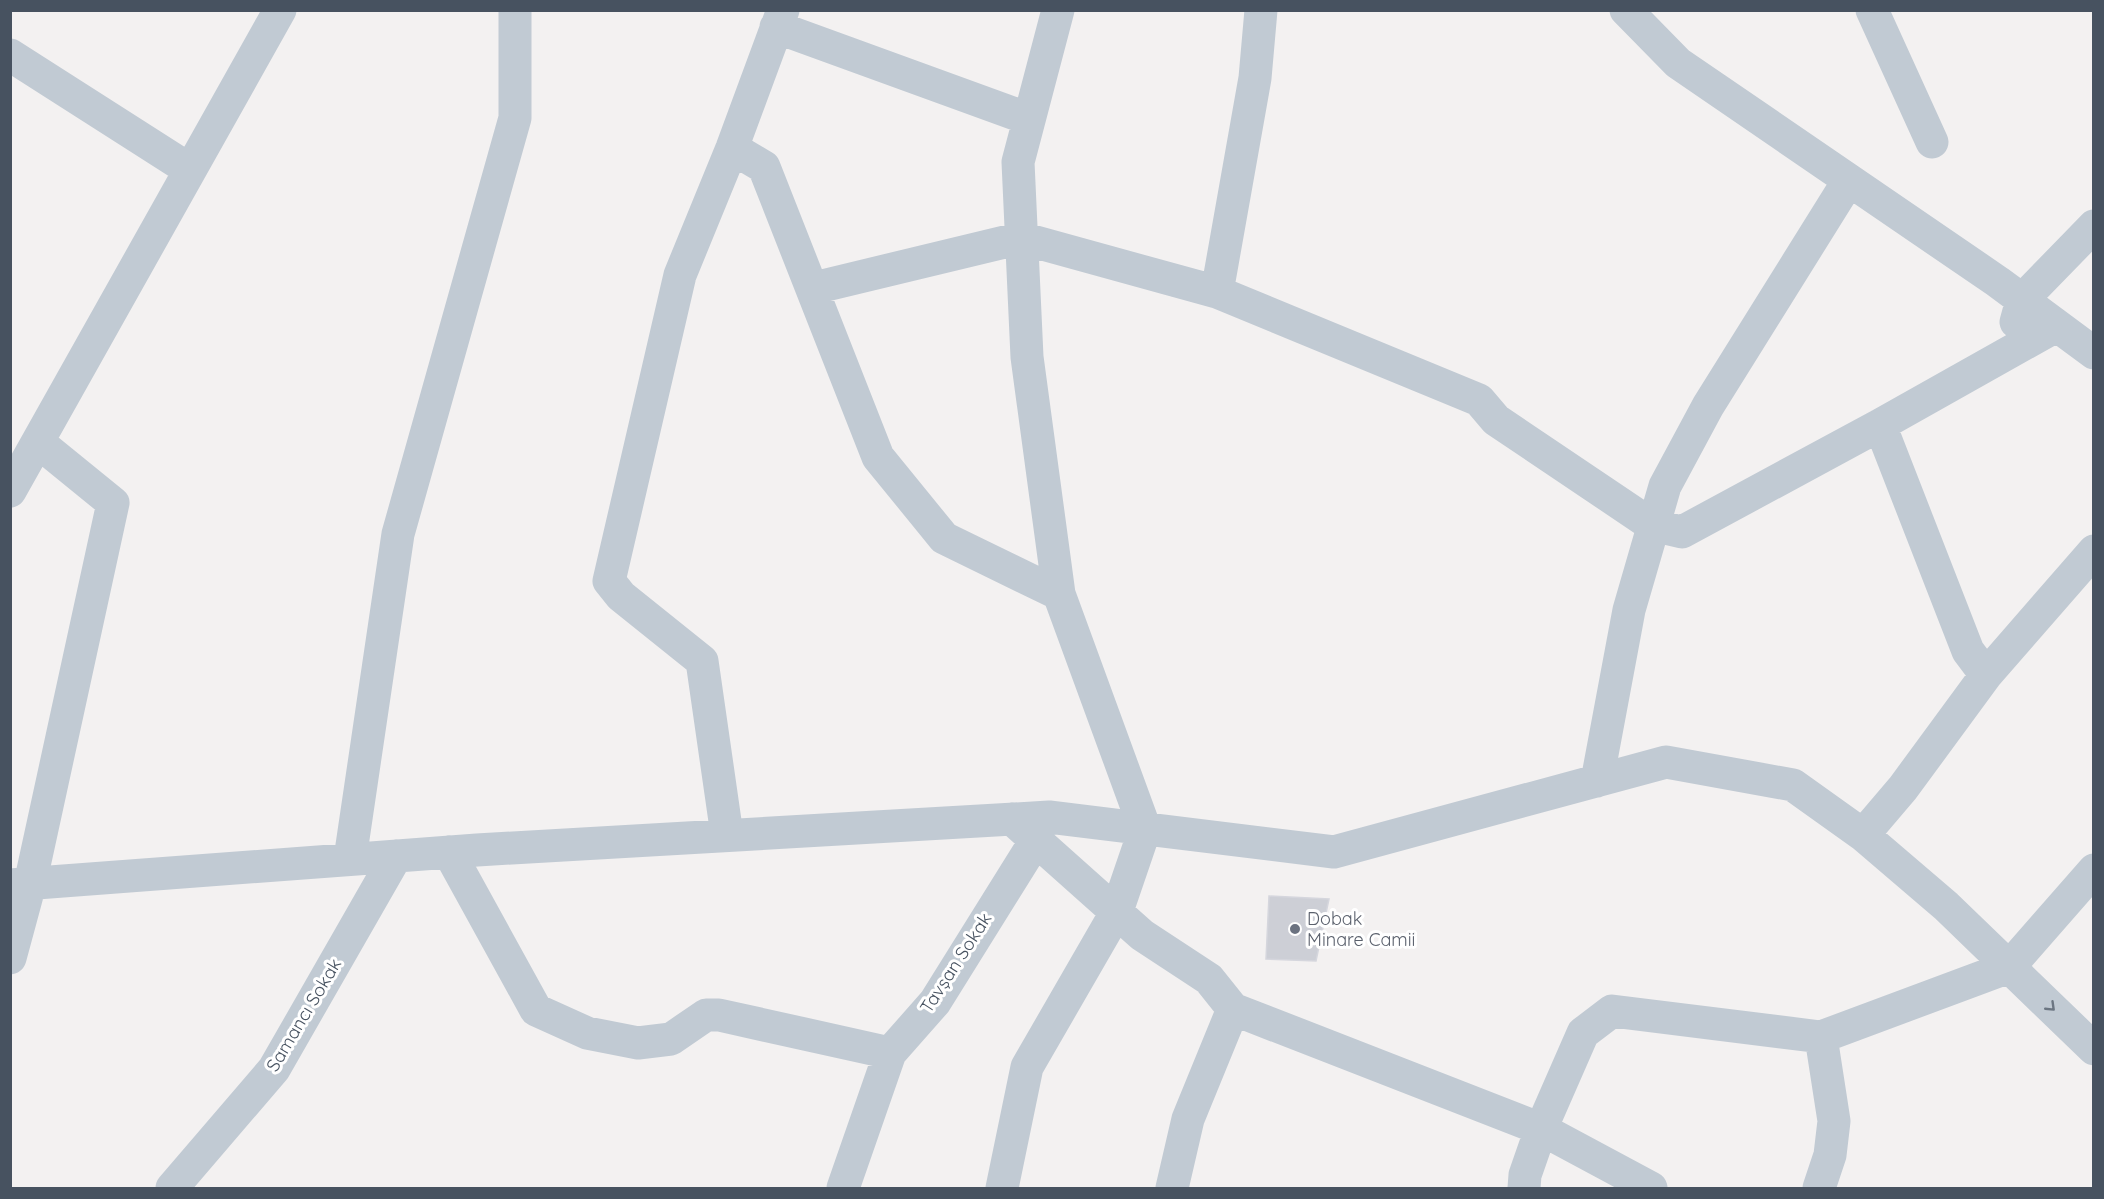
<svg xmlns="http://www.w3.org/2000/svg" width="2104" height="1199" viewBox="0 0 2104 1199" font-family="Quicksand,sans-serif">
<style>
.building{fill:#cdcfd6;stroke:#d5d6dd;stroke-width:1.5}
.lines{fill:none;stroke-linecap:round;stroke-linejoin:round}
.minor{stroke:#c1cad3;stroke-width:33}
.oneway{stroke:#6c7682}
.worship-dot{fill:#6b7280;stroke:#fff;stroke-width:2}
.labels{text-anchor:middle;stroke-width:6;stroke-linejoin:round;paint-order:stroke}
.worship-label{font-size:18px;fill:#5b616d;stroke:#fff;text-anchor:start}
.street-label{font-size:18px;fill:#475260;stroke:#fff}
</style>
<rect width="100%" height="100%" fill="#f3f1f1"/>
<path class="building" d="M1269 896 1329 899 1316 961 1266 959Z"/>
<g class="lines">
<path class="minor" d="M1626 10 1678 63 1998 282 2094 353
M1872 10 1932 142
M776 27 1029 119
M10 55 190 170
M732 148 764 167 878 457 944 538 1059 594
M814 288 1021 238 1217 292 1479 400 1496 420 1652 525 1682 532 1880 425 2056 326
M1217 292 1255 78 1261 10
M2016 322 2022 300 2094 226
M1880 425 1968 651 1986 675
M10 491 280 10
M1597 781 1629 610 1665 486 1708 406 1849 180
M1012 819 1142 935 1209 979 1233 1009 1541 1129 1651 1188
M727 835 702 661 621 596 609 581 680 275 732 148 783 10
M1863 835 1903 788 1986 675 2094 551
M449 852 536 1010 587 1033 638 1043 671 1039 706 1015H719L890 1053
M350 859 398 534 515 118V10
M10 885 477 850 1049 817 1334 852 1666 762 1793 785 1863 835 1946 906 2094 1049
M10 958 30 884 113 503 38 442
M172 1188 274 1069 396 856
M843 1188 890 1053 935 1002 1036 840
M1002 1188 1027 1067 1117 911 1145 829 1059 594 1027 357 1018 162 1058 10
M1172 1188 1188 1119 1233 1009
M1524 1188 1525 1175 1541 1129 1583 1033 1612 1011 1821 1037 2009 967 2094 870
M1819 1188 1830 1155 1834 1121 1821 1037"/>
</g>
<defs><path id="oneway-chevron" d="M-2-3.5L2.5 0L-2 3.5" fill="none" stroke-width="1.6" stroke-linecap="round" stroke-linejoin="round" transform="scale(1.5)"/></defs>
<use class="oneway" href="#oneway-chevron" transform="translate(2051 1007) rotate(44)"/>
<circle class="worship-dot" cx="1295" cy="929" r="6"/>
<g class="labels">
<g class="worship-label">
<text x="1307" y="925">Dobak<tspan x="1307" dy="21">Minare Camii</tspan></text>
</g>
<g class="street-label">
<text transform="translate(956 963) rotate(-57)" y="6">Tavşan Sokak</text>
<text transform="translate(304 1015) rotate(-59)" y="6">Samancı Sokak</text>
</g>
</g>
<rect width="2104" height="1199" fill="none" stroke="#475260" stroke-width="24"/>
</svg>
